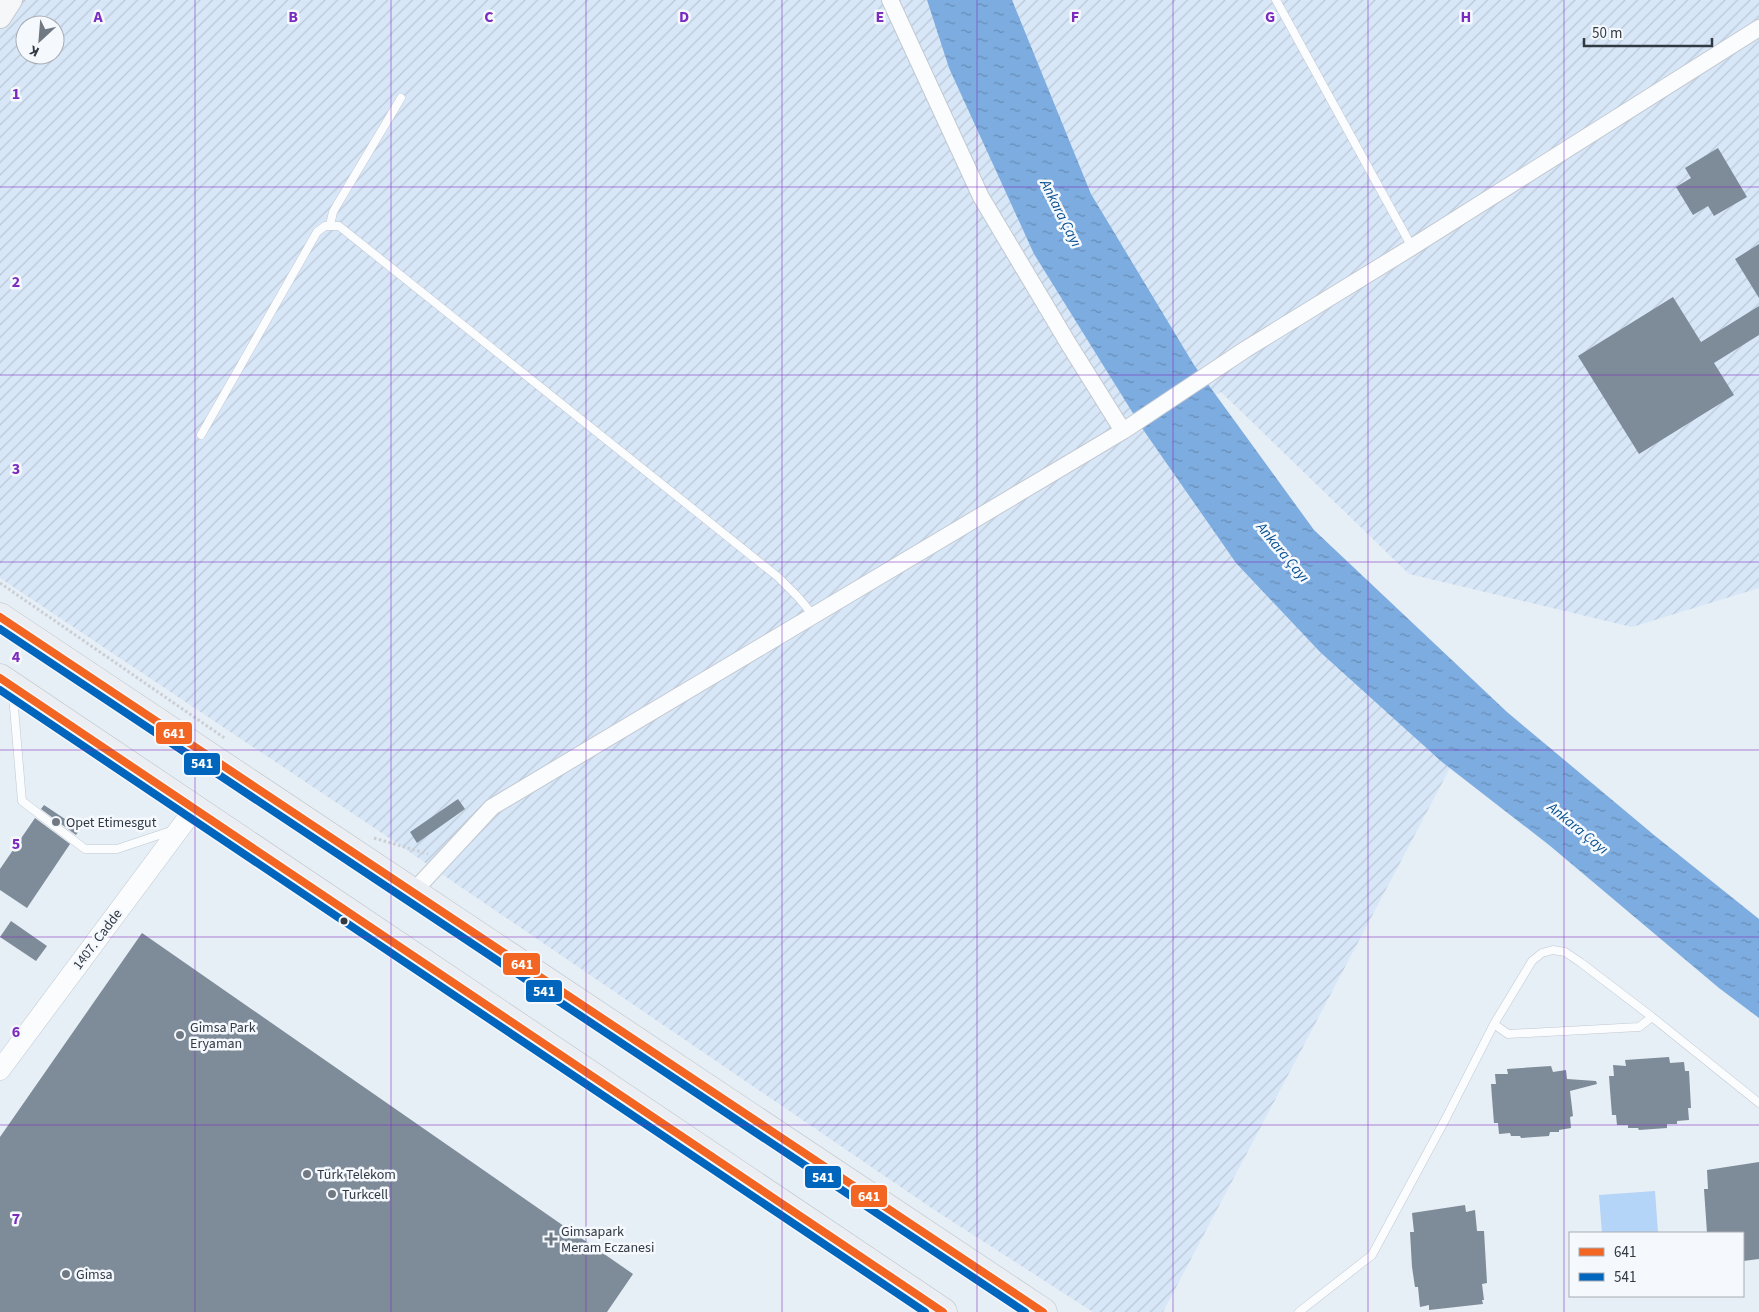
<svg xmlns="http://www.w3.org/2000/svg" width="1759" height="1312" viewBox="0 0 1759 1312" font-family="'Source Sans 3',sans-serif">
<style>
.industrial{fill:url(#industrial-furrows);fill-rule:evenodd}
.green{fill:#b4d4f8}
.water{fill:url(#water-ripples)}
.building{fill:#7e8b98}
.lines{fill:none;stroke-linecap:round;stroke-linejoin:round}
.service-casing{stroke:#c2c9d1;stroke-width:9}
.minor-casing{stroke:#c2c9d1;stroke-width:18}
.tertiary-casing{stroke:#c2c9d1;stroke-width:21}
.secondary-casing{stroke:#c2c9d1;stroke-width:24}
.trunk-casing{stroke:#b8c0c8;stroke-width:29}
.path{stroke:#cbced3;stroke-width:3;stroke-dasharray:2.5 2.5;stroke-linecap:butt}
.service{stroke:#fbfcfe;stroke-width:8}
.minor{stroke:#fbfcfe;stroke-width:16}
.tertiary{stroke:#fbfcfe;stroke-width:20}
.secondary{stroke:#f5f7f9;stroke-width:22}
.trunk{stroke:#ebeff4;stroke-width:28}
.bus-1-casing{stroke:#f5f9fe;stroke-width:11}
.bus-2-casing{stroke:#f5f9fe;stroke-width:11}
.bus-1{stroke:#f26522;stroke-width:8}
.bus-2{stroke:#0065bd;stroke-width:8}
.grid{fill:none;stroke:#7b2cbf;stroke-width:1;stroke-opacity:0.55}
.poi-dot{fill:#707882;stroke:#f5f9fe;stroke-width:2}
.bus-dot{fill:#313943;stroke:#f5f9fe;stroke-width:2}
.labels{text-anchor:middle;stroke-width:5;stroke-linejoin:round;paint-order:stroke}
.poi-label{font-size:14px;fill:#313943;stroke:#f5f9fe;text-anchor:start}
.street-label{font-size:14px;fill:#313943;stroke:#f5f9fe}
.water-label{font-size:15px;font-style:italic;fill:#074f90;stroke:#f5f9fe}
.grid-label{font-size:16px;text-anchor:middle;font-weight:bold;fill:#7b2cbf;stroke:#f5f9fe;stroke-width:5;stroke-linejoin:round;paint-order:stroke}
.line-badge{stroke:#f5f9fe;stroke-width:2}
.badge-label{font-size:14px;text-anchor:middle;font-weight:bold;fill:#fff}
</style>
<defs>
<pattern id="industrial-furrows" width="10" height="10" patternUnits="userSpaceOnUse" patternTransform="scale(1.25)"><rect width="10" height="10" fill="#d8e7f8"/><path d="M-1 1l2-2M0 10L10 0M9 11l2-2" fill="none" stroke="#bac7d6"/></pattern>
<pattern id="water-ripples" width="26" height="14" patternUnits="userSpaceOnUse" patternTransform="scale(1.25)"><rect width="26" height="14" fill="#7dace0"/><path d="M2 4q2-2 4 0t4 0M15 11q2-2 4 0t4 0" fill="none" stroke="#678db7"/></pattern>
</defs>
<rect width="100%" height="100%" fill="#e6eef6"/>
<path class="industrial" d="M0 0H1759V588L1632 627 1409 574 1221 392 1144 431 1236 563 1320 652 1450 768 1163 1312H1093L933 1209 370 825 0 578ZM25 25H55V55H25Z"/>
<path class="green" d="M1655 1191 1658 1233H1602L1599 1195Z"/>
<path class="water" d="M927 0H1012L1091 194 1194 365 1314 530 1507 712 1654 835 1759 919V1018L1719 988 1549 845 1442 762 1320 652 1236 563 1144 431 1034 254 949 68Z"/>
<path class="building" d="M1718 148 1747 197 1714 216 1708 206 1693 215 1676 187 1691 178 1685 168Z
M1759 244V298L1735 259Z
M1673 297 1701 342 1759 306V335L1714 363 1734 395 1639 454 1578 356Z
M458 799 465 809 417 843 410 832Z
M44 805 80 829 76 835 41 809Z
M35 818 70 844 27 908 0 890V869Z
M11 921 47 946 36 961 0 937Z
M142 933 633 1274 607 1312H0V1137Z
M1669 1057 1670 1063 1684 1062 1685 1071H1689L1691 1108H1688L1689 1120 1677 1121V1124H1667V1128L1639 1130 1638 1128H1628V1125H1617L1616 1115H1612L1610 1090 1609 1076H1614L1613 1065 1626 1066 1625 1060Z
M1551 1066 1553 1072 1566 1070 1567 1079 1596 1081 1597 1084 1570 1091 1573 1116 1570 1117 1571 1128 1559 1130V1132H1550L1549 1136 1521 1138 1520 1136H1511L1510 1133 1499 1134 1498 1123H1494L1492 1098 1491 1084H1496L1495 1074H1508L1507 1069Z
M1759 1162V1259L1743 1261V1233H1707L1704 1189H1708L1707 1170Z
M1465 1205 1466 1212 1475 1210 1477 1231H1484L1487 1283 1482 1284 1484 1300H1482L1483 1304 1429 1310V1305L1420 1307 1418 1287H1415L1412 1267 1410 1232H1414L1412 1213Z"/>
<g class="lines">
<defs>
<path id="service" d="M1276 0 1412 247
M330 225 333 212 337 205 401 98
M201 435 317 232 325 226H339L778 577 798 597 813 615
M13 696 22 801 85 849H117L171 831
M1494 1024 1508 1034 1639 1027 1652 1017
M1299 1312 1372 1255 1445 1120 1494 1024 1532 961 1542 953 1553 950 1565 952 1580 962 1652 1017 1759 1103"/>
<path id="minor" d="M890 0 981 197 1068 343 1123 431
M413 892 492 807 1123 431 1246 349 1412 247 1759 28"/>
<path id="tertiary" d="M0 1070 195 808"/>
<path id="secondary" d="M0 17 11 0"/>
<path id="trunk" d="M0 617 1043 1312
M0 678 943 1312"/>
</defs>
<use href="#service" class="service-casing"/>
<use href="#minor" class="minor-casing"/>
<use href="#tertiary" class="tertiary-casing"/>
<use href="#secondary" class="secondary-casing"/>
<use href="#trunk" class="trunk-casing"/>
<path class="path" d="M0 583 226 739
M374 838 428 854"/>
<use href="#service" class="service"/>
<use href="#minor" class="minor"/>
<use href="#tertiary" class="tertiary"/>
<use href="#secondary" class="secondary"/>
<use href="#trunk" class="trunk"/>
<defs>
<path id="bus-1" d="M0 617 1043 1312
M0 678 943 1312"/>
<path id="bus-2" d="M0 629 1025 1312
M0 690 925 1312"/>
</defs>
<use href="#bus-1" class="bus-1-casing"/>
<use href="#bus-2" class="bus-2-casing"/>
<use href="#bus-1" class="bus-1"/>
<use href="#bus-2" class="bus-2"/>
</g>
<path class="grid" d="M195 0V1312M391 0V1312M586 0V1312M782 0V1312M977 0V1312M1173 0V1312M1368 0V1312M1564 0V1312M0 187H1759M0 375H1759M0 562H1759M0 750H1759M0 937H1759M0 1125H1759"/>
<g class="poi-dot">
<circle cx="56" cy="822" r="5"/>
<circle cx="180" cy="1035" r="5"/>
<circle cx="307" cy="1174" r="5"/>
<circle cx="332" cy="1194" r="5"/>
<path d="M548.5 1231.5h5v5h5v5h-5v5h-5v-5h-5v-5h5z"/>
<circle cx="66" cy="1274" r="5"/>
</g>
<circle class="bus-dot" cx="344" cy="921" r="4.5"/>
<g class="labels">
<g class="poi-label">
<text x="66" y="827">Opet Etimesgut</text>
<text x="190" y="1032">Gimsa Park<tspan x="190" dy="16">Eryaman</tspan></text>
<text x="317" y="1179">Türk Telekom</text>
<text x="342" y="1199">Turkcell</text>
<text x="561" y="1236">Gimsapark<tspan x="561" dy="16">Meram Eczanesi</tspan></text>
<text x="76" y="1279">Gimsa</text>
</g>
<g class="street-label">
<text transform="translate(97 939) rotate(-53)" y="5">1407. Cadde</text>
</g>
<g class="water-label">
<text transform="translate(1061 213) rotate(63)" y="5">Ankara Çayı</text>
<text transform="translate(1283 552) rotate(50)" y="5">Ankara Çayı</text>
<text transform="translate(1578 828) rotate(39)" y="5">Ankara Çayı</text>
</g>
</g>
<g class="grid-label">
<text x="98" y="22">A</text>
<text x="293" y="22">B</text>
<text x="489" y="22">C</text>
<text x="684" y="22">D</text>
<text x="880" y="22">E</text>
<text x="1075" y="22">F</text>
<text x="1270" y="22">G</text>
<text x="1466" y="22">H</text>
<text x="16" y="99">1</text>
<text x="16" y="287">2</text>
<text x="16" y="474">3</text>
<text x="16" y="662">4</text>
<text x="16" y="849">5</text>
<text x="16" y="1037">6</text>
<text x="16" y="1224">7</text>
</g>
<g class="line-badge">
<rect x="155" y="721" width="38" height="24" rx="5" fill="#f26522"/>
<rect x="183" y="752" width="38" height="24" rx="5" fill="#0065bd"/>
<rect x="502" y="952" width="39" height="24" rx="5" fill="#f26522"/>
<rect x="525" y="979" width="38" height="24" rx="5" fill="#0065bd"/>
<rect x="804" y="1165" width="38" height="24" rx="5" fill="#0065bd"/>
<rect x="850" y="1184" width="38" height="24" rx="5" fill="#f26522"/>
</g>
<g class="badge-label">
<text x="174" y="738">641</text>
<text x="202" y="768">541</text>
<text x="522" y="969">641</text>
<text x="544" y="996">541</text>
<text x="823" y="1182">541</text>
<text x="869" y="1201">641</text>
</g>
<rect x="1569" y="1232" width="175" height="65" fill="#f5f9fe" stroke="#a7acb3"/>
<rect x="1579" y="1248" width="25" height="8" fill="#f26522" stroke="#a7acb3"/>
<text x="1614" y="1257" font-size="15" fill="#313943">641</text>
<rect x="1579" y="1273" width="25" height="8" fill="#0065bd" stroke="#a7acb3"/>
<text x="1614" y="1282" font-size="15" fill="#313943">541</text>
<g transform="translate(40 40) rotate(206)"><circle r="24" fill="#f5f9fe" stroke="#a7acb3"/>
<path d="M0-4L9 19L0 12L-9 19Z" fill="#707882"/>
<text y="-8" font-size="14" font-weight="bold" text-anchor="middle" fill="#313943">K</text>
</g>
<path d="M1584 38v8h128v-8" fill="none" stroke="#313943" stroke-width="2.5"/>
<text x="1592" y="38" font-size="15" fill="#313943" stroke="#f5f9fe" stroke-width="4" paint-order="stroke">50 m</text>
</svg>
